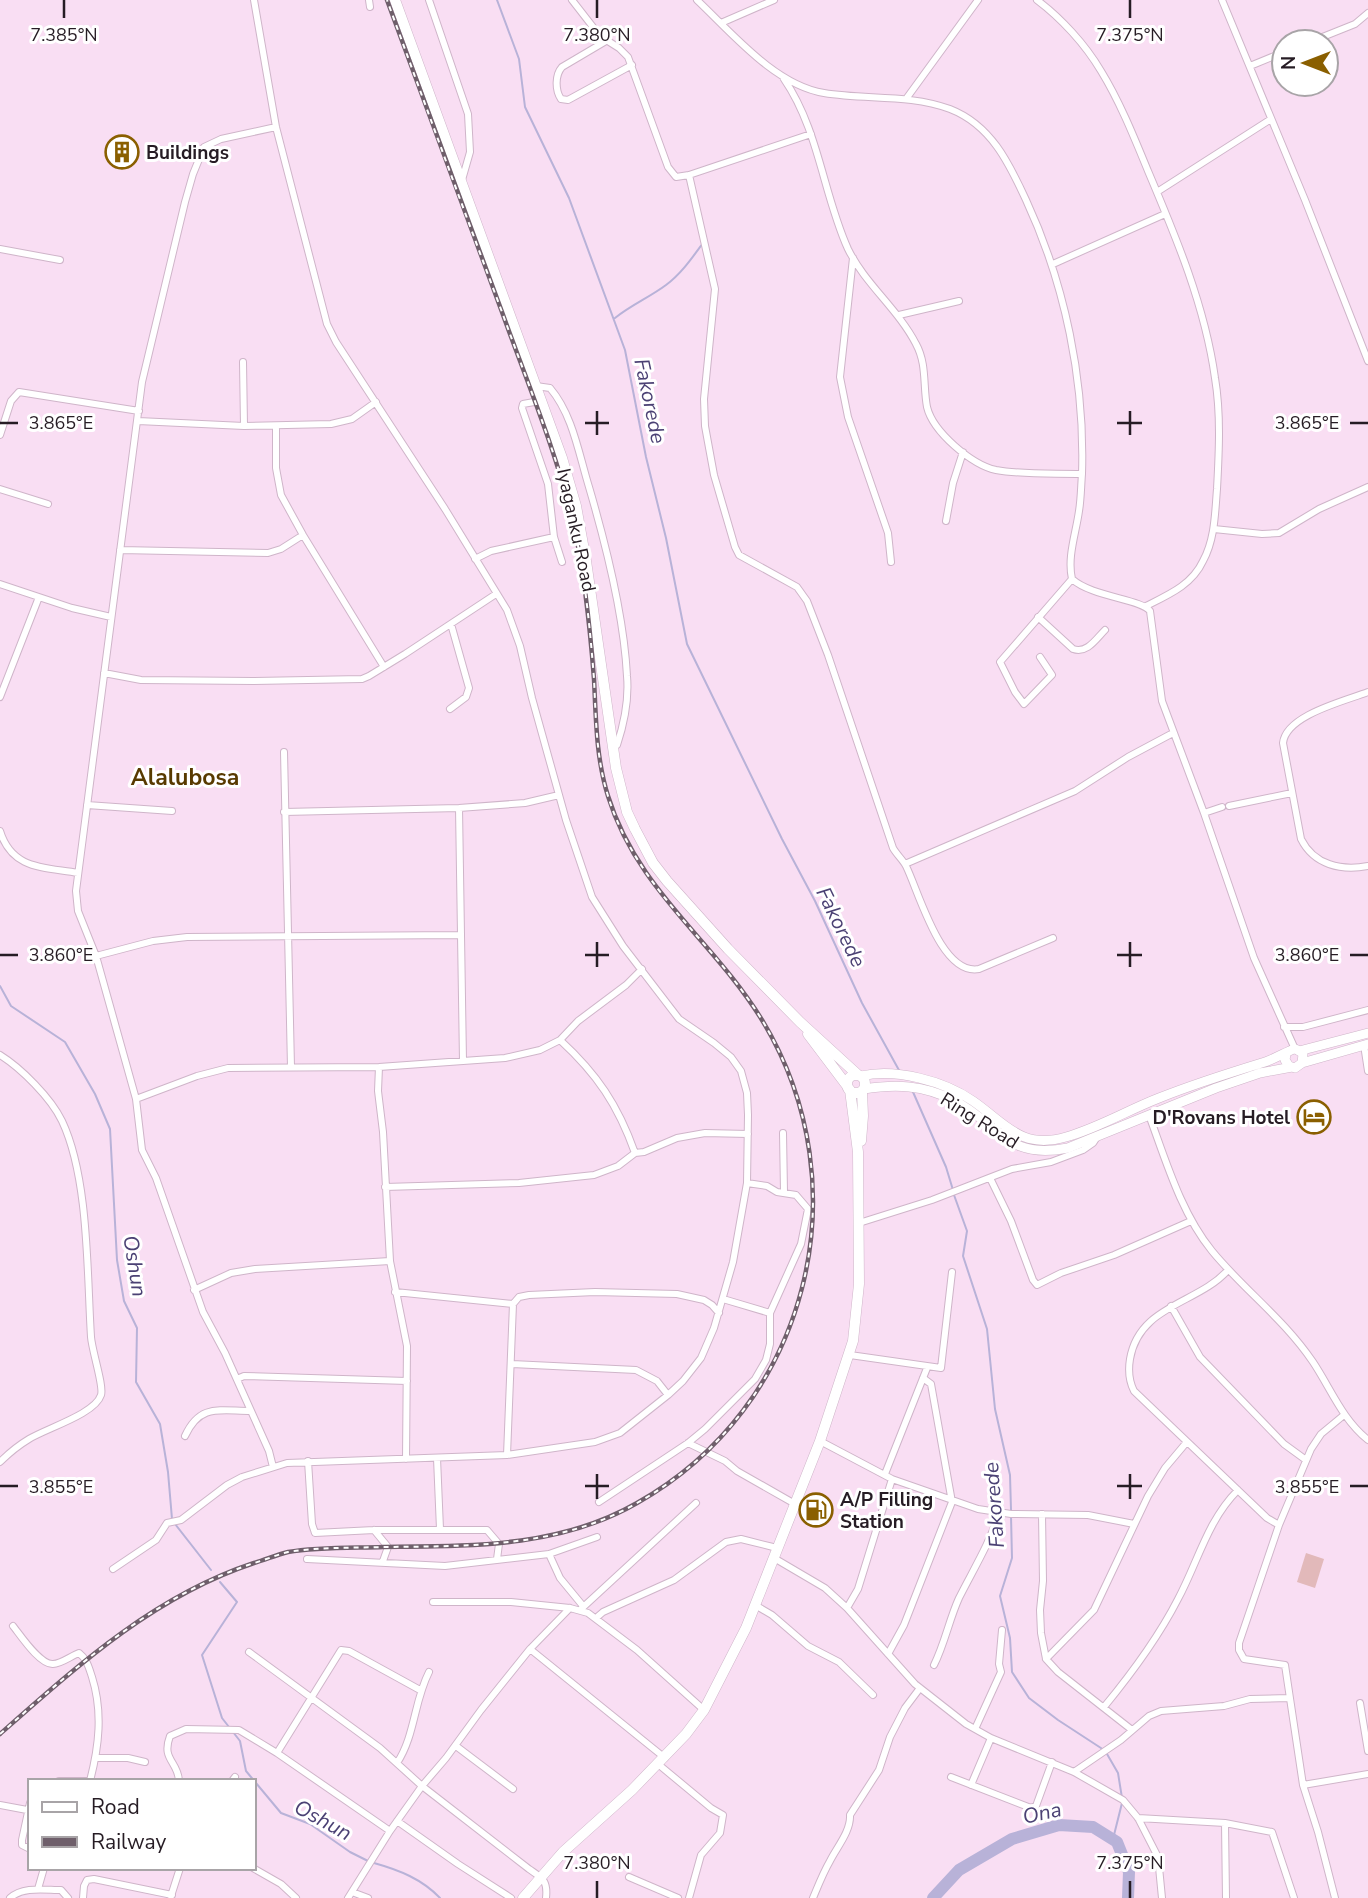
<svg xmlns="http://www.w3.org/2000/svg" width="1368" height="1898" viewBox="0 0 1368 1898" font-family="'Nunito Sans',sans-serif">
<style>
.green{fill:#e2b9ba}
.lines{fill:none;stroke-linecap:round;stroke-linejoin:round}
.stream{stroke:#b8b2d8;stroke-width:2}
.river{stroke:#b8b2d8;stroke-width:12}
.minor-casing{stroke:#cfb5c9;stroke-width:8}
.primary-casing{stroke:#cfb5c9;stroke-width:10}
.trunk-casing{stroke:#cfb5c9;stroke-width:11}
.minor{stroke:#fff;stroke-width:6}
.primary{stroke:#fff;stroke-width:9}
.trunk{stroke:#fff;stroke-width:10}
.rail-casing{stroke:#6f5f6b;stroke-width:4.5}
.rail{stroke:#fff;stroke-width:2;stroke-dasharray:5;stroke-linecap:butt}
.ticks{fill:none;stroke:#261c24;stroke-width:2.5}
.labels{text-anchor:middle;stroke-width:6;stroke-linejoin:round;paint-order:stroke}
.poi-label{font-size:19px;font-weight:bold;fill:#261c24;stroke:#fff;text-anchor:start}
.street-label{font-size:19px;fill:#261c24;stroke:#fff}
.water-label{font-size:21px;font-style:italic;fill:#4b4174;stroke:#fff}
.quarter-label{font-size:23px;font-weight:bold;fill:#583a00;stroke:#fff}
.ticks-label{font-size:18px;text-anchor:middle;fill:#261c24;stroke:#fff;stroke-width:6;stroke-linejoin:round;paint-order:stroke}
</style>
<rect width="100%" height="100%" fill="#f9def3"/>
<path class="green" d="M1306 1553 1324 1559 1315 1588 1297 1582Z"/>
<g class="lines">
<path class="stream" d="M497 0 519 59 525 107 569 198 625 350 646 457 666 538 687 644 782 839 815 901 862 1003 900 1072
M615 318C631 305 650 297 666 285 681 274 692 258 703 243
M0 986 11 1006 65 1042 95 1094 110 1129 117 1260 124 1301 137 1328 136 1382 160 1424 168 1472 172 1519
M913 1092 946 1167 953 1190
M954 1195 967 1231 963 1256 987 1329 995 1409 1010 1475 1011 1510
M1011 1516 1012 1558 1000 1596 1010 1638 1012 1672 1029 1698 1058 1720 1104 1750
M175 1524 211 1570
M220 1582 237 1602 202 1655 222 1718 229 1727
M233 1732 240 1741 246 1771 281 1813 310 1824 350 1852 368 1861
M1107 1754 1118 1773 1122 1798
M1113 1839 1122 1803
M374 1863C399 1870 422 1879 440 1898"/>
<path class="river" d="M933 1898 959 1870 1012 1839 1059 1825 1093 1827 1117 1842 1129 1872 1128 1898"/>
<defs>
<path id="minor" d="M369 0 370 7
M429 0 468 114 470 152 462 180
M572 0 600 36 619 48 628 57 668 167 676 177 689 175 811 134
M697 0C732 33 775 85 824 93 866 100 909 94 950 109 991 125 1009 163 1026 200 1065 284 1085 381 1082 474 1081 486 1081 499 1079 511 1076 533 1067 557 1072 579 1092 597 1141 599 1150 611L1162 701 1204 813 1254 958 1295 1049
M1037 0C1061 18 1085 44 1101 71 1120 102 1134 137 1148 171 1176 237 1205 306 1215 378 1221 414 1219 452 1217 489 1215 513 1215 539 1203 561 1192 585 1168 595 1146 606
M1222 0 1305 200 1368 361
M721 23 774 0
M606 41 562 67C555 75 555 90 561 99L568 100 632 65
M1310 42 1355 24 1368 13
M1250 66 1284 52
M784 79C819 130 823 194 848 249 865 284 898 309 916 344 927 364 923 386 927 407 933 432 972 465 996 470 1023 475 1054 473 1082 474
M906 99 978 0
M689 175 715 289 704 399 705 426 714 475 735 547 739 555 797 587 807 601 828 655 893 848C897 855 903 860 906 866 919 892 941 976 979 969L1053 938
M1157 192 1271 119
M0 249 60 260
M853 258 840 377 848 417 888 533 891 562
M1053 264 1165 214
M899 315 959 301
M243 362 244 426
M536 386 550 388C573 415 579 455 589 487 606 545 624 617 627 676 629 699 624 724 617 745L613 747
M540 397 534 402 523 404 522 408 548 484 554 537 562 562
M138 421 244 426 331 424 352 419 376 402
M276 426V468L281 495 303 535 384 667
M0 435 11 401 19 392 139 411
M0 489 48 504
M946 521 953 483 963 452
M1214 529 1262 534 1279 533 1319 509 1368 487
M120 550 268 553 281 549 303 535
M475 559 491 551 554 537
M0 584 72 608 111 617
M1038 617 1073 649C1087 654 1096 639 1105 630
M1040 657 1052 675 1024 704 1015 692 1000 662 1072 579
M104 673 141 680 253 681 362 679 369 676 405 654 496 594
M1368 692C1345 701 1286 715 1283 743L1301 839C1314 865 1341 871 1368 866
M0 697 39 597
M450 709 466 697 469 688 451 624
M284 752 291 1067
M87 805 172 811
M1229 806 1292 793
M459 808 463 1061
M284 812 459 808 525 803 559 795
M1204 813 1222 807
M0 831C12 870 44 867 78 873
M905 864 1075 791 1128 757 1173 733
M96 956 153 941 187 937 459 935
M1284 1027H1303L1368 1010
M560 1040C597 1074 618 1105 635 1153
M1364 1045 1368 1071
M0 1055C21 1068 51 1098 62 1121 89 1178 87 1274 91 1337 92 1351 104 1386 101 1395 95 1414 47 1428 29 1439 19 1445 9 1453 0 1462
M379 1067 378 1091 383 1132 390 1261 407 1346 406 1459
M136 1099 197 1076 228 1068 379 1067 505 1058 540 1050 560 1040 578 1021 626 985 642 969
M1149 1115C1166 1161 1181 1213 1212 1251 1244 1290 1284 1319 1313 1362 1331 1389 1342 1419 1368 1440
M783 1133 784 1192
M990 1178 1011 1221 1033 1280 1037 1285 1061 1273 1114 1255 1191 1221
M385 1187 519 1183 594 1175 618 1166 635 1153 644 1152 677 1138 705 1133 748 1134
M859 1223 932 1200 1012 1169 1051 1162 1083 1150 1093 1143 1097 1137
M1228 1270C1198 1304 1139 1305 1130 1359 1128 1371 1129 1381 1134 1391L1267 1518 1279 1525
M194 1290 231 1273 255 1269 390 1261
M395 1292 513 1304 519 1297 529 1295 595 1292 677 1294 704 1300 712 1305 719 1313
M723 1299 770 1313
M1171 1306 1200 1357 1284 1444 1306 1460
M850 1355 941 1368 952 1272
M512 1364 636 1370 657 1381 668 1395
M237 1379 244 1376 407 1381
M185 1436C200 1403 220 1411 251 1411
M820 1441 892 1479 978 1509 1011 1514 1088 1515 1134 1524
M688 1443 725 1461 737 1471 795 1504
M507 1455 513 1304
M437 1458 440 1529
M308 1461 312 1524 315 1533 374 1530H487L499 1544 497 1559
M273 1467 269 1451 225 1353 203 1312 156 1178 142 1150 136 1099 96 956 78 911 76 891 142 382 185 202 193 174 204 147 221 139 276 127
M885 1474 927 1368
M599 1502 688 1443 705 1429 755 1379 766 1360 770 1344V1313L801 1244 808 1209 796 1195 777 1192 767 1186 747 1183
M1042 1514 1043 1581 1040 1610 1041 1633 1046 1659 1058 1672 1132 1730
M374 1530 388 1547 383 1561
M549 1554 560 1578 583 1606
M774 1558 825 1588 847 1608 915 1684 966 1724 991 1738 1074 1772 1123 1800 1138 1818 1158 1857 1162 1898
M307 1559 445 1566 549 1554 597 1537
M113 1569 156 1540 167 1523 181 1520 227 1485 242 1477 287 1463 507 1455 595 1442 620 1433 668 1395 683 1381 701 1358 714 1328 733 1262 747 1183 748 1115 747 1093 741 1071 731 1057 714 1043 679 1019 623 946 592 897 566 820 532 698 520 646 507 610 445 509 336 342 327 324 276 127 254 0
M433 1602H511L570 1608 588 1613 637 1650 704 1710
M755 1605 772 1615 808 1646 839 1662 873 1695
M847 1608 858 1589 892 1479
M580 1610 696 1503
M596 1618 603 1612 674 1580 726 1542 741 1539 777 1548
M13 1626C21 1636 40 1665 53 1664 61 1664 71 1656 79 1653 87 1659 89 1668 92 1677 103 1712 99 1746 90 1781
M530 1649 665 1758
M249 1652 380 1748 422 1786 529 1869C542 1878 548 1880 546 1898
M888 1654 904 1625 952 1502 931 1384 923 1378
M1046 1659 1094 1610 1148 1496 1165 1468 1186 1443
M934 1665C945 1643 949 1620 959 1598 973 1570 990 1543 999 1513
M1360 1703 1368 1751
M1104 1707C1132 1673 1158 1638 1178 1599 1198 1562 1207 1521 1238 1490
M975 1729 1001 1672 999 1664 1002 1630
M456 1746 513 1789
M277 1753 341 1650 349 1651 420 1690
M96 1758H128L145 1762
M397 1763C415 1736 414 1701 429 1672
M658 1764 711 1808 723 1815 720 1833 701 1855 689 1898
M1074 1772 1121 1740 1149 1716 1161 1711 1224 1706 1250 1699 1289 1698
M951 1777 1031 1808 1036 1806 1052 1762
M59 1781H90
M179 1781C178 1761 161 1760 170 1736L186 1729 239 1730 277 1753 390 1831
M232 1781 235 1777
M971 1785 991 1738
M1303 1785 1368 1774
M30 1803 22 1840V1845L30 1849
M0 1805 27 1810
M1138 1818 1225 1823 1272 1832 1294 1898
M397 1821 458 1864 511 1898
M1225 1823 1226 1898
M253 1868 281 1884 296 1898
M629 1877 678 1898
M38 1889 44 1868
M352 1892 368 1898
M171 1896 180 1868
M10 1898C23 1886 45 1890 61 1890L68 1898
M83 1898 84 1886 87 1880 94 1879 172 1895
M348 1898 390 1831 422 1786 446 1758 481 1710 530 1649 570 1608
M813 1898C818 1886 823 1873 830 1861 837 1847 851 1831 850 1815L879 1770 890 1737 905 1708 920 1688
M1335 1898 1318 1832 1303 1785 1285 1665 1244 1659 1239 1650V1643L1279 1525 1311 1449 1321 1434 1344 1415"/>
<path id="primary" d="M1299 1051 1368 1033
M1302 1063 1368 1044
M861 1076C896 1068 944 1081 973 1101 1006 1124 1021 1150 1066 1137 1098 1128 1128 1110 1159 1098 1194 1084 1229 1073 1265 1062 1272 1060 1290 1050 1294 1049 1298 1049 1299 1051 1303 1054L1302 1063 1295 1068 1289 1066 1285 1060 1286 1054
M864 1089C896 1084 923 1085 953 1100 998 1122 1005 1161 1068 1148L1216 1088 1260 1073 1292 1067"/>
<path id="trunk" d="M395 0 562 458 576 506 586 561 616 768 627 812 635 829 653 863 667 881 728 949 800 1022 858 1075
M808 1034 848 1087
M847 1084a9 9 0 1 1 18 0a9 9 0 1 1-18 0Z
M861 1141 863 1116 862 1091
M523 1898 563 1852 632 1790 686 1734 704 1710 746 1628 820 1441 853 1341 859 1284 858 1152 850 1090"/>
</defs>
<use href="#minor" class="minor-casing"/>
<use href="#primary" class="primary-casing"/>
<use href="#trunk" class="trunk-casing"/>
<use href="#minor" class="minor"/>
<use href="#primary" class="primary"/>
<use href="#trunk" class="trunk"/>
<defs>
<path id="rail" d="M0 1734C77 1666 154 1596 254 1563 265 1560 276 1555 288 1552 318 1547 351 1548 383 1547 470 1546 559 1548 637 1503 808 1407 864 1188 762 1020 713 940 637 890 608 796 596 758 596 719 594 679 590 628 585 576 574 526 557 453 527 382 502 312 463 208 425 104 387 0"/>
</defs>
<use href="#rail" class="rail-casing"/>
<use href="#rail" class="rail"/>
</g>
<path class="ticks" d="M64 0V18M597 0V18M1130 0V18M597 411V435M1130 411V435M0 423H18M585 423H609M1117 423H1142M1350 423H1368M597 942V967M1130 942V967M0 955H18M585 955H609M1117 955H1142M1350 955H1368M597 1474V1499M1130 1474V1499M0 1486H18M585 1486H609M1117 1486H1142M1350 1486H1368M597 1881V1898M1130 1881V1898"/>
<defs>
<symbol id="building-ring" viewBox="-11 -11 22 22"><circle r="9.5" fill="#fff" stroke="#8a5f00" stroke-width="1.5"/><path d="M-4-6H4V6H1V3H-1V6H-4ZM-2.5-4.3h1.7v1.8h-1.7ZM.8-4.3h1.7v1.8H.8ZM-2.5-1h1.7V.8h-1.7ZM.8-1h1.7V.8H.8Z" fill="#8a5f00"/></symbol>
<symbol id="hotel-ring" viewBox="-11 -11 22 22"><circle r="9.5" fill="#fff" stroke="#8a5f00" stroke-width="1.5"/><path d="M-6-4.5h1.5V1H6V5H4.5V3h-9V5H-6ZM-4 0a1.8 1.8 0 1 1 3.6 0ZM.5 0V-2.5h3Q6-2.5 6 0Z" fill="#8a5f00"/></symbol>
<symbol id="fuel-ring" viewBox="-11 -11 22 22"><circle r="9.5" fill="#fff" stroke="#8a5f00" stroke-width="1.5"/><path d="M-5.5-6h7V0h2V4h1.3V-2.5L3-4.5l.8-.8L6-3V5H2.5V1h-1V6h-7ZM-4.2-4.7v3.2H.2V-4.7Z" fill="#8a5f00"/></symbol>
</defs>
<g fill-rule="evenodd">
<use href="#building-ring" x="103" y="133" width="38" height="38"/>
<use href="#hotel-ring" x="1295" y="1098" width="38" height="38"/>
<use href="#fuel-ring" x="797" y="1491" width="38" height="38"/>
</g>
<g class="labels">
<g class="poi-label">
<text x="146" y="159">Buildings</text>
<text x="1290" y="1124" text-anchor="end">D'Rovans Hotel</text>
<text x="840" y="1506">A/P Filling<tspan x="840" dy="22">Station</tspan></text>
</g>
<g class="street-label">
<text transform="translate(577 530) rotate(78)" y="7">Iyaganku Road</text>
<text transform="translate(980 1120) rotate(32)" y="7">Ring Road</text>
</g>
<g class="water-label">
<text transform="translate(650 401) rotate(78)" y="7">Fakorede</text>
<text transform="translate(841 927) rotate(64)" y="7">Fakorede</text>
<text transform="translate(135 1266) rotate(81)" y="7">Oshun</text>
<text transform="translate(994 1505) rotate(-94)" y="7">Fakorede</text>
<text transform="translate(1042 1813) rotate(-12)" y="7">Ona</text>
<text transform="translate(323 1820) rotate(29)" y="7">Oshun</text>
</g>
<g class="quarter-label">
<text x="185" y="785">Alalubosa</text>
</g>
</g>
<g class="ticks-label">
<text x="64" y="41">7.385°N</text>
<text x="597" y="41">7.380°N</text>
<text x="1130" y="41">7.375°N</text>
<text x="1307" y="429">3.865°E</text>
<text x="61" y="429">3.865°E</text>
<text x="1307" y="961">3.860°E</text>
<text x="61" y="961">3.860°E</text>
<text x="1307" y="1493">3.855°E</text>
<text x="61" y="1493">3.855°E</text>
<text x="597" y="1869">7.380°N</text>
<text x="1130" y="1869">7.375°N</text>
</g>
<rect x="28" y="1779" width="228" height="91" fill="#ffffff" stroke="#a8a4a7" stroke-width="2"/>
<rect x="42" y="1802" width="35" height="10" fill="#ffffff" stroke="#a8a4a7" stroke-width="2"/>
<text x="91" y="1814" font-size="21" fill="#261c24">Road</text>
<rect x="42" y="1837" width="35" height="10" fill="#6f5f6b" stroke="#a8a4a7" stroke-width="2"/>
<text x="91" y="1849" font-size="21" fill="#261c24">Railway</text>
<g transform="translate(1305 63) rotate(270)"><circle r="33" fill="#ffffff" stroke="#a8a4a7" stroke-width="2"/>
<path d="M0-5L12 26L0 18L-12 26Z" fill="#8a5f00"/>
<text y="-10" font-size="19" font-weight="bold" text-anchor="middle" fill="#261c24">N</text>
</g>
</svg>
